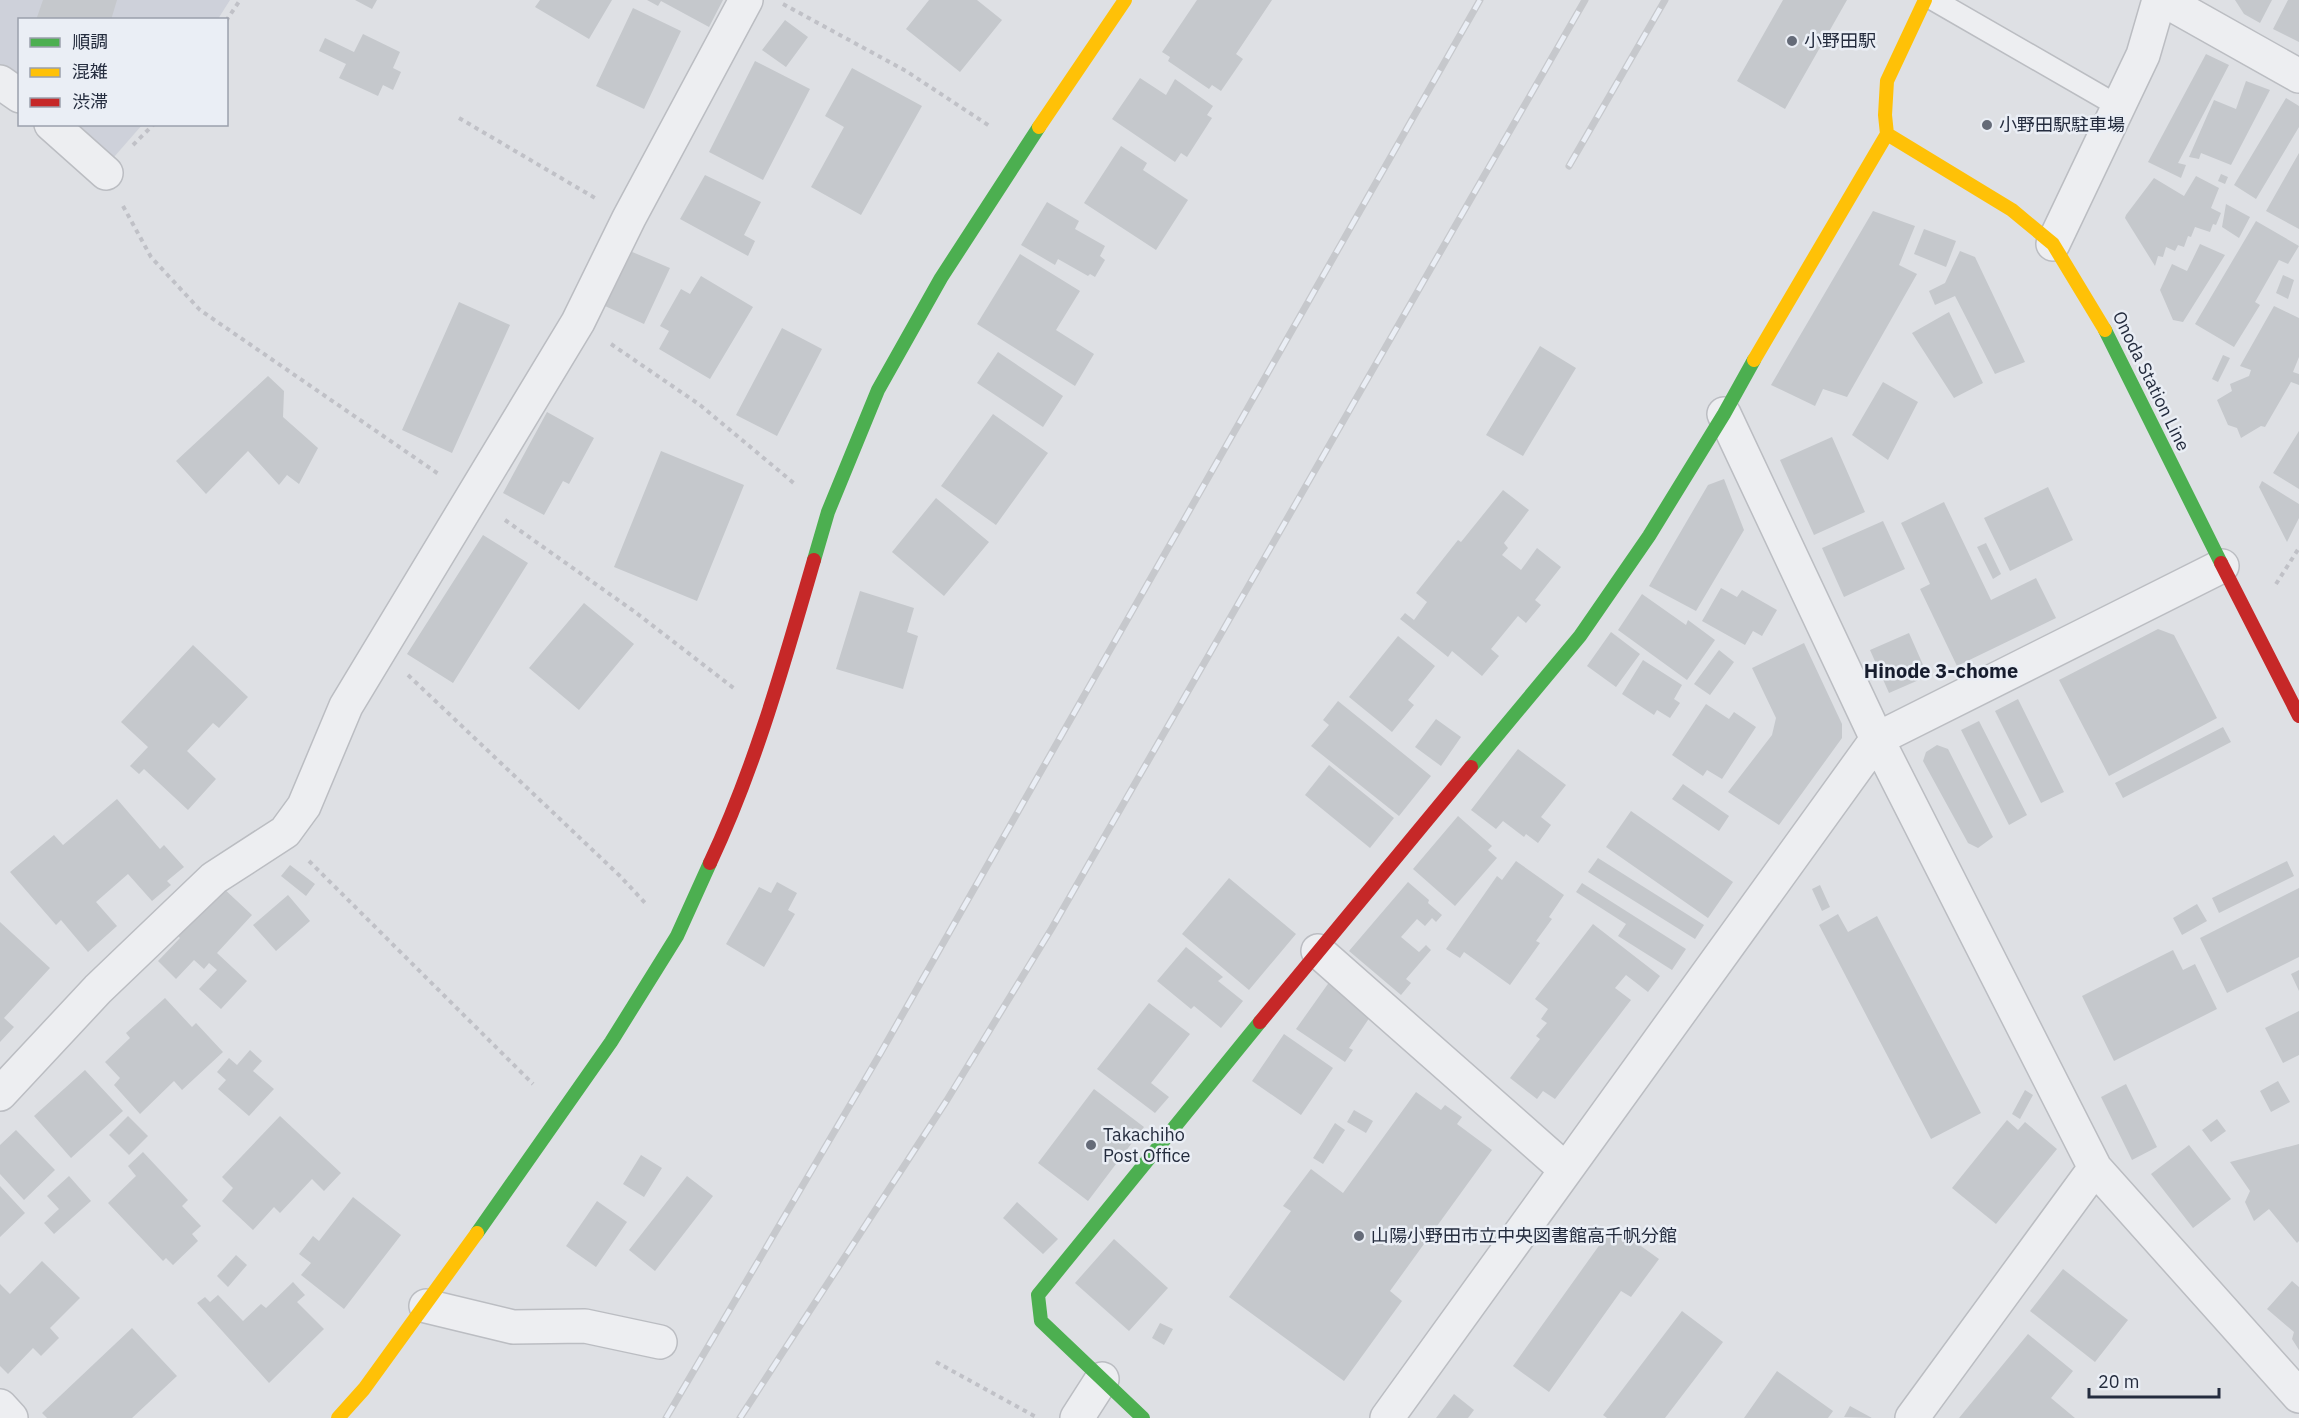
<svg xmlns="http://www.w3.org/2000/svg" width="2299" height="1418" viewBox="0 0 2299 1418" font-family="'IBM Plex Sans','Noto Sans JP',sans-serif">
<style>
.built{fill:#ced1da}
.building{fill:#c5c8cc}
.lines{fill:none;stroke-linecap:round;stroke-linejoin:round}
.lane-casing{stroke:#bbbdc2;stroke-width:24}
.street-casing{stroke:#bbbdc2;stroke-width:36}
.path{stroke:#c0c1c7;stroke-width:4;stroke-dasharray:4.5 4.5;stroke-linecap:butt}
.lane{stroke:#edeef1;stroke-width:21}
.street{stroke:#edeef1;stroke-width:33}
.fast{stroke:#4caf50;stroke-width:14}
.slow{stroke:#ffc107;stroke-width:14}
.jam{stroke:#c62828;stroke-width:14}
.rail-casing{stroke:#c6c8cc;stroke-width:7}
.rail{stroke:#eaeef5;stroke-width:4.5;stroke-dasharray:14;stroke-linecap:butt}
.poi-dot{fill:#656b78;stroke:#eaeef5;stroke-width:2}
.labels{text-anchor:middle;stroke-width:5;stroke-linejoin:round;paint-order:stroke}
.poi-label{font-size:18px;fill:#242c3e;stroke:#eaeef5;text-anchor:start}
.street-label{font-size:18px;fill:#242c3e;stroke:#eaeef5}
.neighbourhood-label{font-size:20px;font-weight:bold;fill:#171d2e;stroke:#eaeef5}
</style>
<rect width="100%" height="100%" fill="#dee0e4"/>
<path class="built" d="M0 0H230L218 19 20 20 19 84 0 70Z
M67 125H142L114 157 99 152Z"/>
<path class="building" d="M43 0H117L111 20H36Z
M355 0H377L372 9Z
M540 0H612L589 39 535 7Z
M647 0H723L709 27 661 1 658 6Z
M929 0H977L1002 20 960 72 906 29Z
M1197 0H1272L1236 54 1243 59 1221 91 1212 85 1209 89 1168 61 1170 57 1162 52Z
M1783 0H1847L1785 109 1737 81Z
M2235 0H2272L2260 23 2244 14Z
M2288 0H2299V42L2273 29Z
M633 8 681 31 644 109 596 86Z
M785 20 808 37 786 67 762 50Z
M363 34 400 52 393 68 401 72 393 90 383 85 378 96 339 78 346 64 319 51 325 38 354 52Z
M2206 54 2229 65 2178 163 2186 165 2181 178 2148 162Z
M755 61 810 89 763 180 709 152Z
M852 68 922 106 861 215 811 187 844 127 825 116Z
M1140 78 1166 95 1175 79 1213 106 1207 115 1212 118 1187 157 1181 153 1175 162 1112 119Z
M2246 81 2270 90 2231 165 2201 153 2199 159 2189 157 2214 100 2236 109Z
M2286 98 2299 106V127L2256 199 2234 185Z
M1121 146 1147 163 1143 170 1188 200 1156 250 1084 203Z
M2299 153V229L2266 211Z
M2221 174 2228 177 2225 184 2218 181Z
M705 175 761 202 744 235 755 241 748 256 680 219Z
M2196 176 2219 188 2211 208 2221 213 2216 225 2213 224 2210 232 2195 227 2191 237 2188 236 2184 247 2178 245 2175 251 2166 247 2163 257 2158 256 2155 266 2125 218 2126 215 2154 178 2184 196Z
M1047 202 1079 221 1075 229 1105 246 1100 256 1105 260 1095 277 1090 274 1088 276 1058 259 1055 265 1021 245Z
M2226 204 2250 217 2239 238 2222 227Z
M1873 211 1915 226 1899 265 1917 274 1847 397 1823 389 1815 406 1771 385Z
M2256 221 2299 246 2288 264 2279 260 2255 302 2260 305 2234 347 2195 324Z
M1924 229 1956 241 1946 267 1914 254Z
M2200 244 2225 255 2183 322 2173 320 2160 290 2172 264 2187 271Z
M630 251 670 268 644 324 605 306Z
M1960 251 1975 257 2025 362 1995 374 1955 296 1935 305 1929 291 1945 283Z
M1020 254 1080 291 1056 330 1094 354 1075 386 977 324Z
M2283 275 2294 280 2288 299 2276 293Z
M701 276 753 307 710 379 659 349 669 331 660 326 681 289 690 294Z
M459 302 510 325 452 453 402 430Z
M2274 306 2299 318V357L2293 372 2299 374V385L2291 382 2265 427 2261 426 2241 438 2237 428 2228 425 2217 400 2232 391 2230 384 2249 376 2251 370 2240 366Z
M1949 312 1983 383 1954 398 1912 333Z
M782 328 822 349 777 436 736 415Z
M1540 346 1576 368 1523 456 1486 435Z
M998 352 1063 396 1043 427 977 383Z
M2223 355 2230 358 2218 382 2212 379Z
M268 376 284 391 283 417 318 448 299 484 287 475 279 485 248 451 206 494 176 461Z
M1883 382 1918 402 1888 460 1852 435Z
M547 412 594 438 569 484 563 481 544 515 503 493Z
M993 414 1048 453 996 525 941 486Z
M2299 431V489L2273 473Z
M1832 437 1865 512 1814 535 1780 460Z
M661 451 744 485 697 601 614 567Z
M1724 479 1744 530 1696 611 1649 586 1708 485Z
M2262 481 2299 504V518L2287 542 2259 487Z
M2048 487 2073 540 2010 571 1984 518Z
M1503 490 1529 510 1504 543 1508 548 1502 555 1521 570 1537 548 1561 567 1535 600 1541 605 1526 623 1518 616 1491 649 1499 656 1482 676 1452 651 1448 657 1400 619 1405 613 1414 620 1427 602 1416 593 1458 540 1461 542Z
M936 498 989 542 944 596 892 552Z
M1944 502 1991 600 2036 578 2056 618 1957 666 1920 589 1930 584 1901 523Z
M1883 521 1905 569 1844 597 1822 548Z
M483 535 528 563 453 683 407 654Z
M1986 543 2001 574 1993 579 1977 547Z
M1721 588 1737 597 1742 590 1777 610 1762 636 1753 631 1745 645 1702 621Z
M860 591 914 608 907 632 918 636 903 689 836 669Z
M1642 594 1686 625 1688 620 1715 640 1687 680 1618 630Z
M584 603 634 644 579 710 529 668Z
M2158 629 2174 635 2217 718 2109 776 2059 680Z
M1611 632 1640 654 1616 687 1587 666Z
M1909 633 1928 676 1889 693 1870 650Z
M1398 636 1435 666 1408 700 1414 705 1392 732 1349 697Z
M1804 643 1842 724V738L1779 825 1728 792 1772 735 1776 718 1752 668Z
M193 645 248 697 219 728 213 723 187 751 216 779 188 810 144 769 139 774 130 766 148 747 121 722Z
M1719 650 1734 662 1710 695 1694 684Z
M1643 660 1682 685 1674 699 1680 703 1670 718 1657 710 1654 715 1622 694Z
M2018 699 2064 792 2041 803 1995 711Z
M1338 701 1431 776 1399 816 1311 746 1329 725 1323 720Z
M1706 704 1729 719 1734 712 1756 727 1722 779 1707 770 1703 776 1672 755Z
M1436 719 1461 737 1441 766 1415 747Z
M1979 721 2027 815 2009 825 1961 730Z
M2223 727 2231 742 2123 798 2115 783Z
M1937 745 1948 749 1993 837 1978 848 1968 843 1923 761 1926 752Z
M1518 749 1566 785 1541 817 1551 825 1538 843 1526 834 1524 837 1503 821 1496 829 1471 810Z
M1329 765 1394 818 1370 848 1305 795Z
M1683 784 1729 816 1719 831 1672 799Z
M117 799 160 849 164 845 184 867 167 881 171 885 152 901 128 874 96 902 117 926 88 952 61 920 56 925 10 872 54 835 63 845Z
M1631 811 1733 882 1708 918 1606 847Z
M1458 816 1492 846 1488 850 1497 858 1455 906 1413 869Z
M1598 858 1704 925 1695 939 1588 872Z
M1516 861 1564 895 1549 917 1552 919 1536 941 1540 943 1510 985 1464 952 1460 958 1446 949 1497 876 1502 880Z
M2287 861 2294 876 2219 913 2212 898Z
M290 865 315 884 306 896 281 876Z
M1229 878 1296 934 1249 990 1182 934Z
M777 882 797 893 788 910 795 914 764 967 726 944 759 887 771 893Z
M1408 882 1429 900 1428 903 1442 915 1436 922 1432 918 1425 926 1417 919 1401 937 1419 952 1426 945 1431 950 1406 979 1411 983 1401 995 1349 951Z
M1582 883 1686 949 1672 970 1618 936 1626 924 1576 892Z
M1820 885 1830 907 1822 911 1812 889Z
M221 886 252 915 217 953 247 981 221 1009 199 989 217 970 209 963 204 969 194 960 176 979 158 961 180 938 176 934Z
M2299 888V957L2227 993 2200 938Z
M288 895 310 921 276 951 253 925Z
M2197 904 2207 921 2182 935 2173 918Z
M1838 914 1848 932 1877 916 1981 1113 1931 1139 1819 925Z
M0 922 50 968 4 1018 14 1027 0 1042Z
M1593 924 1660 976 1648 992 1626 975 1615 988 1631 1000 1555 1099 1543 1091 1537 1099 1510 1078 1540 1039 1536 1036 1547 1023 1541 1019 1548 1009 1535 999Z
M1186 947 1223 977 1218 981 1243 1001 1221 1028 1194 1006 1191 1009 1157 981Z
M2173 950 2183 970 2195 964 2217 1009 2114 1061 2082 996Z
M2299 970V991L2291 974Z
M1330 981 1374 1011 1349 1048 1353 1050 1345 1062 1296 1029Z
M165 998 192 1027 196 1023 223 1052 182 1090 174 1081 140 1114 114 1085 120 1078 105 1062 130 1038 126 1033Z
M1149 1003 1190 1034 1151 1083 1169 1097 1155 1113 1097 1069Z
M2299 1011V1055L2283 1063 2265 1028Z
M1284 1034 1333 1068 1301 1115 1252 1081Z
M250 1050 262 1061 253 1071 274 1089 249 1116 218 1089 226 1080 217 1072 229 1058 237 1065Z
M85 1070 123 1111 71 1158 34 1116Z
M2278 1081 2290 1102 2271 1112 2260 1091Z
M2126 1084 2157 1147 2132 1160 2101 1097Z
M1094 1089 1144 1127 1088 1201 1038 1163Z
M2025 1090 2033 1095 2020 1119 2012 1114Z
M1416 1092 1441 1110 1445 1105 1462 1117 1457 1124 1492 1150 1390 1291 1402 1301 1344 1381 1229 1297 1291 1211 1283 1206 1311 1169 1343 1193Z
M1354 1110 1373 1121 1366 1133 1347 1122Z
M128 1116 148 1136 129 1155 109 1135Z
M280 1116 341 1173 324 1191 312 1179 280 1213 274 1207 253 1230 222 1201 233 1188 222 1177Z
M2217 1119 2226 1131 2211 1142 2202 1130Z
M2007 1120 2018 1130 2025 1122 2057 1149 1996 1224 1952 1188Z
M1335 1123 1345 1130 1323 1164 1313 1158Z
M16 1130 55 1170 24 1200 0 1174V1145Z
M2299 1144V1241L2297 1243 2269 1209 2254 1221 2245 1202 2250 1191 2230 1162Z
M2189 1145 2231 1199 2193 1228 2151 1174Z
M143 1152 188 1200 182 1206 201 1226 192 1234 198 1241 173 1265 166 1258 163 1261 108 1203 136 1176 128 1166Z
M641 1155 662 1168 644 1197 623 1184Z
M69 1176 91 1201 54 1234 44 1223 59 1209 47 1196Z
M687 1176 713 1196 655 1271 629 1250Z
M0 1186 25 1213 0 1237Z
M353 1197 401 1235 344 1309 301 1275 311 1263 299 1254 313 1236 319 1241Z
M597 1201 627 1222 596 1267 566 1246Z
M1017 1202 1058 1239 1043 1254 1003 1218Z
M1613 1226 1659 1259 1631 1297 1621 1291 1549 1392 1513 1366Z
M1114 1239 1168 1288 1129 1331 1075 1283Z
M236 1255 247 1265 228 1287 217 1276Z
M42 1261 80 1298 50 1328 59 1338 41 1356 33 1348 8 1374 0 1366V1284L10 1294Z
M2063 1269 2128 1320 2095 1362 2030 1311Z
M2292 1281 2299 1287V1350L2292 1339 2294 1332 2267 1309Z
M293 1282 305 1295 297 1302 324 1329 269 1383 197 1303 205 1297 210 1302 218 1295 243 1321 261 1304 266 1308Z
M1682 1311 1723 1342 1665 1418H1607L1603 1415Z
M1160 1323 1173 1329 1164 1345 1152 1338Z
M132 1328 177 1376 132 1418H47L42 1413Z
M2028 1334 2073 1371 2051 1398 2075 1418H1959Z
M1777 1371 1833 1411 1828 1418H1744Z
M1454 1394 1474 1410 1468 1418H1436Z
M1850 1406 1872 1418 1844 1417Z"/>
<g class="lines">
<defs>
<path id="lane" d="M1934 0 2118 106"/>
<path id="street" d="M2164 0 2299 76
M0 82 20 96
M51 124 106 173
M2053 244 2143 55 2159 0
M1724 414 1877 739 2095 1168 2299 1396
M1318 951 1565 1169
M0 1094 98 989 214 878 285 832 304 806 346 706 578 322 629 218 746 0
M426 1306 513 1327 585 1326 660 1342
M0 1406 11 1418
M1077 1418 1102 1379
M1387 1418 1877 739 2222 566
M1912 1418 2095 1168"/>
</defs>
<use href="#lane" class="lane-casing"/>
<use href="#street" class="street-casing"/>
<path class="path" d="M783 4 906 71 991 127
M226 21 240 0
M459 118 595 198
M133 145 154 124
M123 206 151 257 200 310 440 475
M611 344 700 405 796 485
M505 520 635 612 736 690
M2276 584 2299 548
M408 675 620 876 647 905
M309 861 533 1084
M936 1362 1038 1418"/>
<use href="#lane" class="lane"/>
<use href="#street" class="street"/>
<path class="fast" d="M2105 330 2221 563
M814 560 828 512 878 390 941 278 1039 127
M1471 767 1580 636 1649 536 1724 414 1754 360
M477 1233 611 1042 677 936 710 863
M1143 1418 1041 1321 1038 1295 1260 1022"/>
<path class="slow" d="M1039 127 1125 0
M1887 134 2012 210 2053 244 2105 330
M1754 360 1887 134 1885 115 1887 81 1925 0
M338 1418 364 1389 477 1233"/>
<path class="jam" d="M2221 563 2299 716
M710 863C756 765 784 663 814 560
M1260 1022 1471 767"/>
<defs>
<path id="rail" d="M1569 166 1665 0
M666 1418 880 1054 1480 0
M740 1418 947 1100 1052 928 1585 0"/>
</defs>
<use href="#rail" class="rail-casing"/>
<use href="#rail" class="rail"/>
</g>
<g class="poi-dot">
<circle cx="1792" cy="41" r="6"/>
<circle cx="1987" cy="125" r="6"/>
<circle cx="1091" cy="1145" r="6"/>
<circle cx="1359" cy="1236" r="6"/>
</g>
<g class="labels">
<g class="poi-label">
<text x="1804" y="47">小野田駅</text>
<text x="1999" y="131">小野田駅駐車場</text>
<text x="1103" y="1141">Takachiho<tspan x="1103" dy="21">Post Office</tspan></text>
<text x="1371" y="1242">山陽小野田市立中央図書館高千帆分館</text>
</g>
<g class="street-label">
<text transform="translate(2151 381) rotate(64)" y="6">Onoda Station Line</text>
</g>
<g class="neighbourhood-label">
<text x="1941" y="678">Hinode 3-chome</text>
</g>
</g>
<rect x="18" y="18" width="210" height="108" fill="#eaeef5" stroke="#9ba0ac" stroke-width="1.5"/>
<rect x="30" y="38" width="30" height="9" fill="#4caf50" stroke="#9ba0ac" stroke-width="1.5"/>
<text x="72" y="48" font-size="18" fill="#242c3e">順調</text>
<rect x="30" y="68" width="30" height="9" fill="#ffc107" stroke="#9ba0ac" stroke-width="1.5"/>
<text x="72" y="78" font-size="18" fill="#242c3e">混雑</text>
<rect x="30" y="98" width="30" height="9" fill="#c62828" stroke="#9ba0ac" stroke-width="1.5"/>
<text x="72" y="108" font-size="18" fill="#242c3e">渋滞</text>
<path d="M2089 1388v9h130v-9" fill="none" stroke="#242c3e" stroke-width="3"/>
<text x="2098" y="1388" font-size="18" fill="#242c3e" stroke="#eaeef5" stroke-width="4.5" paint-order="stroke">20 m</text>
</svg>
